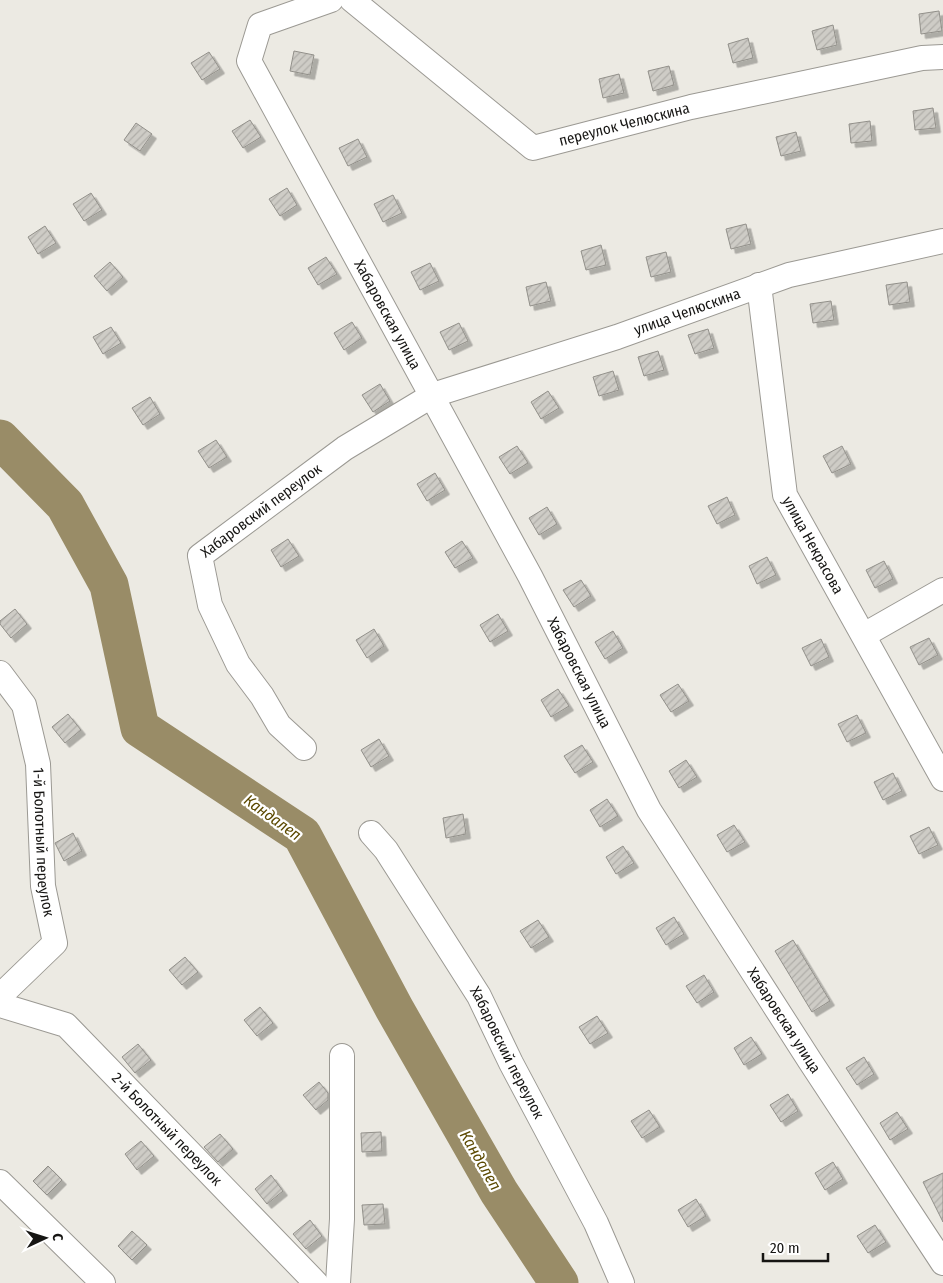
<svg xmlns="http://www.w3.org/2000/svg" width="943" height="1283" viewBox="0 0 943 1283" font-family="'Fira Sans Condensed',sans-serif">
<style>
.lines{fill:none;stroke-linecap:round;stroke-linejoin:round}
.river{stroke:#998c67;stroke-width:39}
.building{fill:url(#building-hatch);stroke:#92908a;filter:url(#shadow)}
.minor-casing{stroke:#9b9993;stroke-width:26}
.minor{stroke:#fff;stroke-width:24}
.labels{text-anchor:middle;stroke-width:4.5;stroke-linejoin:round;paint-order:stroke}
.street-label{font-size:15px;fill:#161513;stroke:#fff}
.water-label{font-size:16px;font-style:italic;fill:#5c4901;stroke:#fff}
</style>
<defs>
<pattern id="building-hatch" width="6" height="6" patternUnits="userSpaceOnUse" patternTransform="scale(1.25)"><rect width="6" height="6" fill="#ceccc6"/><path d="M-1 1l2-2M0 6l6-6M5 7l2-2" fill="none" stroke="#b0aea9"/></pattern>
<filter id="shadow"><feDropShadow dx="4.5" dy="4.5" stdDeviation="0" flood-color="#0004"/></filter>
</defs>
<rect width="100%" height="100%" fill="#eceae3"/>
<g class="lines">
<path class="river" d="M0 439 65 505 109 585 140 728 302 835 394 1008 499 1192 559 1283"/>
</g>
<path class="building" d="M939 11 942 31 921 34 919 14Z
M833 25 837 45 817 50 812 31Z
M748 38 753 58 733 63 728 44Z
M294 51 314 55 310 75 290 71Z
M209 52 220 69 202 80 191 63Z
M669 66 674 85 653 91 648 71Z
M619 74 624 93 603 98 599 79Z
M933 108 936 128 915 130 913 111Z
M250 120 261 137 243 148 232 131Z
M870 121 872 141 851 143 849 124Z
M136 123 152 134 140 151 124 140Z
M796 132 801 151 781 156 776 137Z
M358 139 367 157 348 166 339 148Z
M287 188 297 205 280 216 269 199Z
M91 193 102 210 84 221 73 204Z
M393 195 402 213 383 222 374 204Z
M746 224 751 244 731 249 726 229Z
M45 226 56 243 38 254 28 237Z
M601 245 606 265 586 270 581 251Z
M666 252 671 272 651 277 646 257Z
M326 257 337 274 318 285 308 268Z
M110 262 123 277 107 291 94 276Z
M430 263 439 281 420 290 411 272Z
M546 282 551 301 530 306 526 287Z
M907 282 910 302 889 305 886 285Z
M831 301 834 320 813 323 810 304Z
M352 322 362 338 344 350 334 333Z
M459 323 468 341 449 350 440 332Z
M111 327 121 343 103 354 93 337Z
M708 329 714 348 695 354 688 335Z
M658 351 664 370 644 376 638 357Z
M613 371 619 390 599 396 593 377Z
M380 384 390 401 373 412 362 395Z
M548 391 559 408 541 419 531 402Z
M150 397 160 414 143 425 132 408Z
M216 440 227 457 209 468 198 451Z
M517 446 528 463 510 474 499 457Z
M842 446 851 464 832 473 823 456Z
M435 473 445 490 427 501 417 484Z
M727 497 735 515 717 524 708 506Z
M547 507 557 524 539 535 529 518Z
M288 539 299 556 281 567 271 550Z
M462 541 473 558 455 568 445 552Z
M767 557 776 575 757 584 749 566Z
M884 561 893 579 875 588 866 570Z
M581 580 591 596 574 607 563 590Z
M15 609 27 624 11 638 0 624V621Z
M498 614 508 631 490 642 480 625Z
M374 629 384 646 367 658 356 640Z
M613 631 623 648 605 659 595 642Z
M929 638 938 655 919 665 910 647Z
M821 639 829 657 811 666 802 648Z
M678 684 689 701 671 712 660 695Z
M558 689 569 706 551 717 541 700Z
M68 714 81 730 65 743 52 727Z
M857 715 866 733 847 742 838 724Z
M379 739 389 756 371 767 361 750Z
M582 745 593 762 575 773 564 756Z
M686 760 697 777 679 788 669 771Z
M893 773 902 791 883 800 874 782Z
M607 799 618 816 600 827 590 810Z
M463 814 466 834 446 838 443 818Z
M734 825 745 842 727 852 717 835Z
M929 827 938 845 919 854 910 836Z
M73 833 82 851 64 861 55 843Z
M623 846 634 863 616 874 606 857Z
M674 917 684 934 666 945 656 928Z
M538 920 549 937 531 948 520 931Z
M793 940 830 1001 812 1012 775 951Z
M185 957 198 972 182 985 169 970Z
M704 975 714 992 697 1003 686 986Z
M260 1007 273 1023 257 1036 244 1020Z
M597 1016 608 1033 590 1044 579 1027Z
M751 1037 762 1054 744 1065 734 1048Z
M138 1044 151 1060 135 1073 122 1057Z
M864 1057 874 1074 857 1085 846 1068Z
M319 1082 328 1093V1100L316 1110 303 1095Z
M788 1094 798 1111 781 1122 770 1105Z
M649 1110 660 1127 642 1138 631 1121Z
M897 1112 908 1129 890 1140 880 1123Z
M381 1132 382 1151 362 1152 361 1133Z
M220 1134 233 1149 218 1162 204 1147Z
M141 1141 154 1156 137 1170 125 1154Z
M833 1162 843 1179 825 1190 815 1173Z
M48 1166 62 1180 47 1195 33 1181Z
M943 1173V1222L923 1182Z
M271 1175 283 1191 267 1204 255 1189Z
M696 1199 706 1216 688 1227 678 1210Z
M383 1204 385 1224 364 1225 362 1205Z
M310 1220 322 1236 306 1249 293 1234Z
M875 1225 886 1242 868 1253 857 1236Z
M132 1231 147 1245 132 1260 118 1246Z"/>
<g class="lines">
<defs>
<g id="minor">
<path id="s1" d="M331 0 260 25 249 61 530 576 649 810 810 1061 943 1263"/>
<path id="s2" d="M352 0 533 148 691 107 922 58 943 57"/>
<path id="s3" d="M759 285 785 495 943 779"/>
<path d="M864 635 943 590"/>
<path id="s4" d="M0 673 24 705 38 764 43 886 55 943 0 996"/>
<path id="s5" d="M304 748 279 725 262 696 238 664 210 605 200 556 345 448 433 395 617 337 789 275 943 241"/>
<path id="s6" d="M371 833 386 850 479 996 511 1063 596 1223 622 1283"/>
<path id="s7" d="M0 1005 66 1025 316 1283"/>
<path d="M0 1182 103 1283"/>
<path d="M338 1283 342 1219V1056"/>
</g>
</defs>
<use href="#minor" class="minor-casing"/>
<use href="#minor" class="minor"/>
</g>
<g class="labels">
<g class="street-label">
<text dy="5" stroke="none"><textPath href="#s2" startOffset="328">переулок Челюскина</textPath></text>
<text dy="5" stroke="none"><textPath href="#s5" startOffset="774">улица Челюскина</textPath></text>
<text dy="5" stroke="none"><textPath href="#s1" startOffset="402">Хабаровская улица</textPath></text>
<text dy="5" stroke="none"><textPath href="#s5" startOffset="299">Хабаровский переулок</textPath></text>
<text dy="5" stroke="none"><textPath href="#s3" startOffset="269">улица Некрасова</textPath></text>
<text dy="5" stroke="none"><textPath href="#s1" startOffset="808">Хабаровская улица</textPath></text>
<text dy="5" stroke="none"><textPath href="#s4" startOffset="179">1-й Болотный переулок</textPath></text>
<text dy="5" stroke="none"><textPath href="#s1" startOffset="1212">Хабаровская улица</textPath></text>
<text dy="5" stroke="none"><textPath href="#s6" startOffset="259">Хабаровский переулок</textPath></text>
<text dy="5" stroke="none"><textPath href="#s7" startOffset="214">2-й Болотный переулок</textPath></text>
</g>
<g class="water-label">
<text transform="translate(273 817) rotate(36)" y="6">Кандалеп</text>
<text transform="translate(481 1160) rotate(60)" y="6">Кандалеп</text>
</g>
</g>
<g transform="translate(45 1238) rotate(86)" stroke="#ffffff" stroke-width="4" paint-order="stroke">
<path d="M0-4L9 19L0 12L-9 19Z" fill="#161513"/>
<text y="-8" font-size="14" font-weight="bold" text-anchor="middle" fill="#161513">С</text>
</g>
<path d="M763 1253v8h65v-8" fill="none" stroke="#161513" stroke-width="2.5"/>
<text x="770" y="1253" font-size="15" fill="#161513" stroke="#ffffff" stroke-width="4" paint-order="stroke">20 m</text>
</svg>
